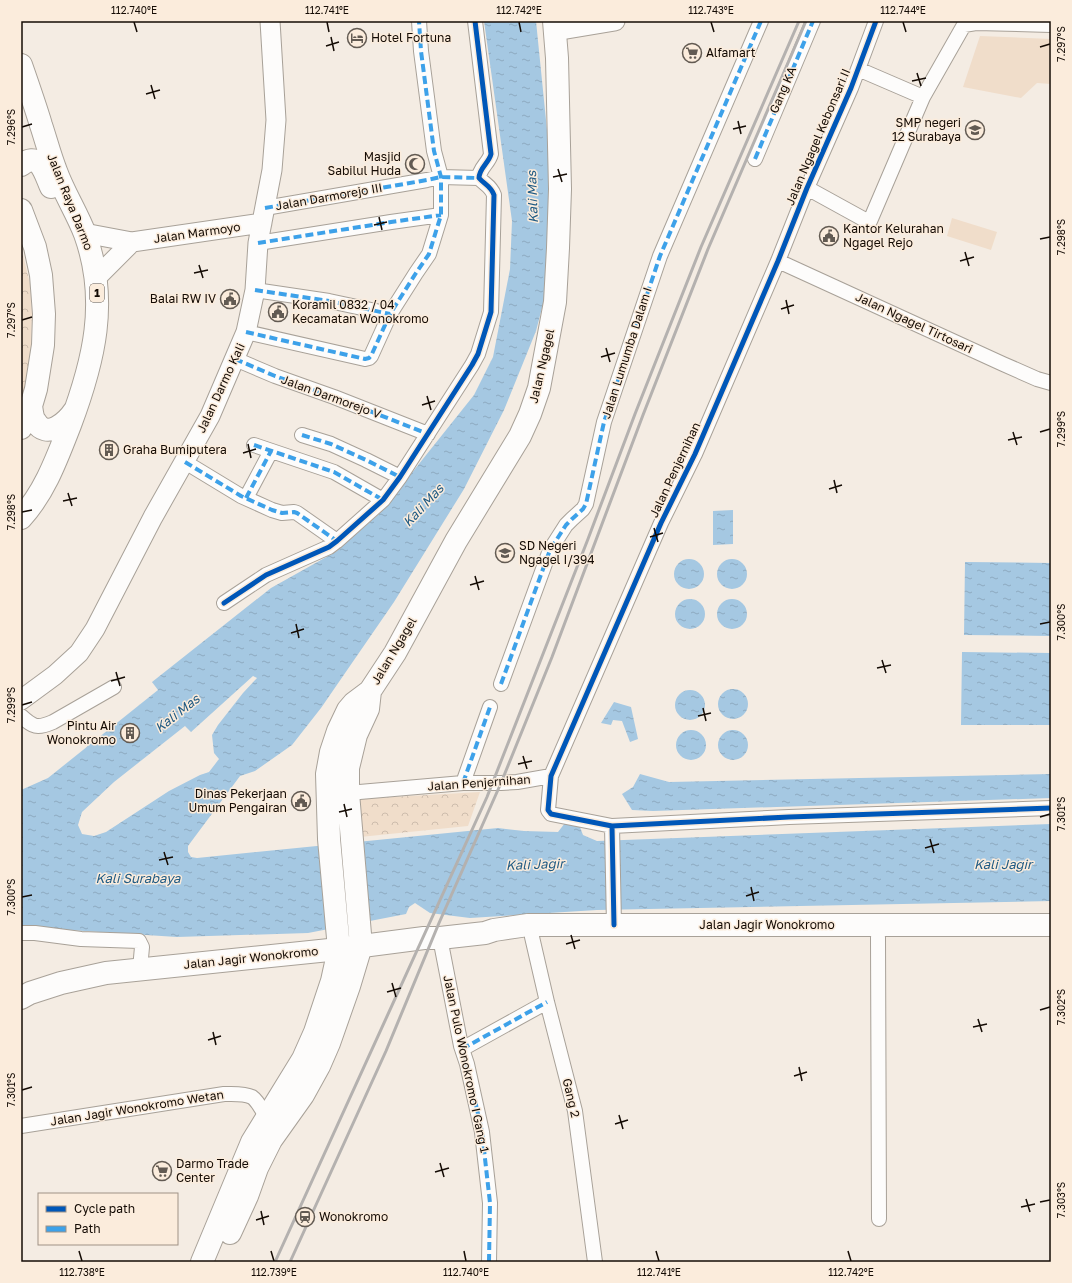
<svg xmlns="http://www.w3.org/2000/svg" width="1072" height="1283" viewBox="0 0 1072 1283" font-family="'Golos Text',sans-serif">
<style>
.park{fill:url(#park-crowns)}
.pitch{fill:#f0ddca}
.water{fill:url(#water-ripples);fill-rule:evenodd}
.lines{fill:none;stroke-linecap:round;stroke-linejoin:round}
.minor-casing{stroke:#a8a198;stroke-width:16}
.secondary-casing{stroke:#a8a198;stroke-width:21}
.primary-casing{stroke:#a8a198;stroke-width:24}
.trunk-casing{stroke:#a8a198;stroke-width:24}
.minor{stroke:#fdfcfb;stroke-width:14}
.secondary{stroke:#fdfcfb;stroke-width:19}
.primary{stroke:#fdfcfb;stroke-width:22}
.trunk{stroke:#fdfcfb;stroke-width:22}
.rail{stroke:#b4b1af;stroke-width:3}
.quiet{stroke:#3da1e9;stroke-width:4;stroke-dasharray:8 4;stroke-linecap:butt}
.cycleway-casing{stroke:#fbecdc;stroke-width:8}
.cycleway{stroke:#0057b8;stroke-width:5}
.ticks{fill:none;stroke:#140b04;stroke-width:1.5}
.labels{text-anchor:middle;stroke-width:3;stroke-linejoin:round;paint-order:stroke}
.shield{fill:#fbecdc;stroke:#594e45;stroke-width:1}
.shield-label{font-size:11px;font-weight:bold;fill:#140b04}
.poi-label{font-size:12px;fill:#140b04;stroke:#fbecdc;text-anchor:start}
.street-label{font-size:12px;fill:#140b04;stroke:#fbecdc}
.water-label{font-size:13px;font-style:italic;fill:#205b84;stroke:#fbecdc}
.neatline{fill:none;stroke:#140b04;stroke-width:1.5}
.ticks-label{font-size:10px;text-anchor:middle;fill:#140b04}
</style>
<defs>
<pattern id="park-crowns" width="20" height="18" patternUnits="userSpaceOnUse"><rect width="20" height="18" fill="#f0ddca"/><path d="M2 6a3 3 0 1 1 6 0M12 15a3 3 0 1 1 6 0" fill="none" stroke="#cdbcac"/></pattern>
<pattern id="water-ripples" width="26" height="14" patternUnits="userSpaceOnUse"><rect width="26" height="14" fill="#a5c8e2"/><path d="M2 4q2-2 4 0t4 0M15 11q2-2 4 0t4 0" fill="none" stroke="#8daac0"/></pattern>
</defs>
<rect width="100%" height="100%" fill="#f4ece3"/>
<path class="park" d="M21 247 30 284 32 314 30 373 21 400Z
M480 792 468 826 360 837 358 799Z"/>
<path class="pitch" d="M980 36 1051 39V84L1037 83 1021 98 963 87Z
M952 218 997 232 991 250 947 236Z"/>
<path class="water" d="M484 21H536L548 140 549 194V281L536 331 504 410 464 489 394 602 321 708 292 745 255 771 240 776 188 846V852L191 857 197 858 498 828 524 831 558 832 565 823 578 822 583 835 597 841 1051 824V901L597 910 470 918 430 913 415 903 409 907 406 914 308 933 177 937 38 928 21 929V790L48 778 158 690 152 682 271 588 337 551 379 514 474 395 493 357 510 269 512 221ZM253 676 257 678 243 693 218 725 212 735 214 753 219 759 209 772 200 775 169 791 106 832 94 836 82 834 78 825 82 812 114 782 185 726 191 732Z
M733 510V544L713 545V511Z
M674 574a15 15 0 1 1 30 0a15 15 0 1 1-30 0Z
M717 574a15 15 0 1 1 30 0a15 15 0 1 1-30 0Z
M965 562 1051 563V636L964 635Z
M717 614a15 15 0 1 1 30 0a15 15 0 1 1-30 0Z
M675 614a15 15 0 1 1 30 0a15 15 0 1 1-30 0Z
M962 652 1051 653V725H961Z
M718 704a15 15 0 1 1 30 0a15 15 0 1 1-30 0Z
M675 705a15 15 0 1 1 30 0a15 15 0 1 1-30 0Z
M614 702 631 707 638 739 630 742 622 721 613 720 611 725 601 723Z
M676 745a15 15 0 1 1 30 0a15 15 0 1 1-30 0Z
M718 745a15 15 0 1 1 30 0a15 15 0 1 1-30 0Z
M640 774 669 782 1051 774V798L653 811 632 810 622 794 633 787Z"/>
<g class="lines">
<defs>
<path id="minor" d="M858 69 923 97
M755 159 813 21
M807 188 867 221H870L923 97 964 25 976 23 1051 25
M265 208 427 180 441 177 479 178
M258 243 391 222 441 215
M778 261 1003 364 1037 379 1051 383
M255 290 329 301 390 314
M246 332 365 359 369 358 371 356 390 314 416 273 429 254 441 215V177L434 151 421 51 419 21
M235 359 275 376 334 397 428 434
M302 435 331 444 366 460 400 477
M254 445 334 472 383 500
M185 462 241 496 272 510 282 513 294 512 297 513 337 541
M246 498 271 451
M224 603 266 575 329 547 337 541 383 500 400 477 472 365 478 354 491 312 494 195C491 186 484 184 479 178 479 168 489 163 491 154L475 21
M501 684 550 550 566 525 572 519 583 509 586 504 604 422 660 256 761 21
M21 716C33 727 37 729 53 722L114 687
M463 783 490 707
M348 793 463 783H501L517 782 551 776
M612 826 789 817 1051 808
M614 925 612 826 551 814 548 810 551 776 661 523 695 454 778 261 807 188 851 88 876 21
M21 933H35L81 939 139 941 142 947 140 969
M532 937 547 1002 575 1111 595 1262
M878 937 879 1219
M440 938 461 1046 467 1064 482 1132 490 1203 489 1262
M462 1049 547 1002
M21 1126 224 1094C232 1094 244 1093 252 1097 258 1101 263 1112 267 1118"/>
<path id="secondary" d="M555 31 615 21
M84 233 132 242 262 223
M96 278 132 242
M21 700 55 675 79 653 95 629 153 517 210 416 246 332 255 290 258 243 272 170 276 120 270 21"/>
<path id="primary" d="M21 998 30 993 61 983 106 973 339 949 424 938H440L485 933 494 930 528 925H1051"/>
<path id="trunk" d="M21 65C28 85 35 105 41 125 46 140 50 156 56 171 64 193 77 213 85 234 109 301 94 361 70 425 57 458 45 492 21 518
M21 165C40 150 45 174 51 187
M21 210 35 247 41 275 44 314 43 345 36 389 31 406 21 428
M31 406C32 411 32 417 35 421 47 441 67 422 75 410
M230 1233 247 1196 257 1168 271 1140 303 1095 319 1066 329 1043 349 986 361 946 348 793V768L356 735 368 709 370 691
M202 1262 252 1142 303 1059 315 1032 332 981 339 949 329 839 327 774 331 752 338 731 348 710 354 703 370 691 395 653 456 541 520 436 530 414 539 388 555 302 558 248 560 189 557 58 554 21"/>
</defs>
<use href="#minor" class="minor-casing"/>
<use href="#secondary" class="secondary-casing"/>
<use href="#primary" class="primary-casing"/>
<use href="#trunk" class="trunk-casing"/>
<use href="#minor" class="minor"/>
<use href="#secondary" class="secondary"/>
<use href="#primary" class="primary"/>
<use href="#trunk" class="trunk"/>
<path class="rail" d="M275 1262 487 797 588 539 635 414 701 247 799 21
M290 1262 386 1051 439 923 501 783 552 657 643 415 708 249 806 21"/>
<path class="quiet" d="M755 159 813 21
M265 208 427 180 441 177 479 178
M258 243 391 222 441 215
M255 290 329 301 390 314
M246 332 365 359 369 358 371 356 390 314 416 273 429 254 441 215V177L434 151 421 51 419 21
M235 359 275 376 334 397 428 434
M302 435 331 444 366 460 400 477
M254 445 334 472 383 500
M185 462 241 496 272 510 282 513 294 512 297 513 337 541 336 542
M246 498 271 451
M501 684 550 550 566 525 572 519 583 509 586 504 604 422 660 256 761 21
M463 783 490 707
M489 1262 490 1203 482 1132 467 1064 462 1049 547 1002"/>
<defs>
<path id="cycleway" d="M224 603 266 575 329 547 337 541 383 500 400 477 472 365 478 354 491 312 494 195C491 186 484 184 479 178 479 168 489 163 491 154L475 21
M612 826 789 817 1051 808
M614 925 612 826 551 814 548 810 551 776 661 523 695 454 778 261 807 188 851 88 876 21"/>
</defs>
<use href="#cycleway" class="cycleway-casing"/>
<use href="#cycleway" class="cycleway"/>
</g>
<path class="ticks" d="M134 22 137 32M327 22 329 32M519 22 521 32M711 22 714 32M903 22 906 32M331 37 334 51M326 46 339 42M1040 47 1050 44M917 73 921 86M912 81 926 78M151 85 155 99M146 94 160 90M738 121 741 134M22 127 32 124M733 129 746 126M558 169 562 182M553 177 567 174M379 217 382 230M374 225 387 222M1040 239 1050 237M965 252 969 266M960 261 974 257M199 265 203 278M194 273 208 270M786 300 789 314M781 309 794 305M22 320 32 317M606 348 610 362M601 357 615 353M427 396 431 410M422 405 435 401M1013 432 1017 445M1040 432 1050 429M1008 440 1022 437M248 444 251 458M243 453 256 449M834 480 837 493M829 489 842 485M68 493 72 506M63 501 77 498M22 512 32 510M654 528 658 542M650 537 663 533M475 576 479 590M470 585 484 581M296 624 299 638M1040 624 1050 622M291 633 304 629M882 660 886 673M877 668 891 665M116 672 120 686M111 681 125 677M22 705 32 702M703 708 706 721M698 716 711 713M523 756 527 769M518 764 532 761M344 804 347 817M339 812 352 809M1040 817 1050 814M930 839 934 853M925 848 939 844M164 852 168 865M159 860 173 857M751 887 754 901M746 896 759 892M22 897 32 895M571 935 575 949M566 944 580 940M392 983 396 997M387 992 401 988M1040 1010 1050 1007M978 1019 982 1032M973 1027 987 1024M213 1032 216 1045M208 1040 221 1036M799 1067 802 1081M794 1076 807 1072M22 1090 32 1087M619 1115 623 1129M615 1124 628 1120M440 1163 444 1177M435 1172 449 1168M1026 1199 1030 1212M1040 1202 1050 1200M1021 1207 1035 1204M261 1211 264 1225M256 1220 269 1216M79 1251 82 1261M271 1251 274 1261M464 1251 466 1261M656 1251 659 1261M848 1251 851 1261"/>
<defs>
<symbol id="hotel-ring" viewBox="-11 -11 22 22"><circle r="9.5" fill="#fbecdc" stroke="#625a52" stroke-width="1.5"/><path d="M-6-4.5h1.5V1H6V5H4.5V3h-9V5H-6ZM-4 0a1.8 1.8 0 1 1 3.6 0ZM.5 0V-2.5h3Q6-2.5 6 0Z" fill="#625a52"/></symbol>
<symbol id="supermarket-ring" viewBox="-11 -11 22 22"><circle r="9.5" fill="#fbecdc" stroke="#625a52" stroke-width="1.5"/><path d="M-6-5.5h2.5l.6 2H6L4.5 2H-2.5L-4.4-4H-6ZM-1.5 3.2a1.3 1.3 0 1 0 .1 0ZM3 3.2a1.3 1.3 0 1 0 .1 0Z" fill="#625a52"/></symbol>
<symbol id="school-ring" viewBox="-11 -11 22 22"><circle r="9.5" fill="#fbecdc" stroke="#625a52" stroke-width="1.5"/><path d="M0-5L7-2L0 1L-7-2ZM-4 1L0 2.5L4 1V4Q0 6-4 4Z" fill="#625a52"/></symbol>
<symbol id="mosque-ring" viewBox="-11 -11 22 22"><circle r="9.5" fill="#fbecdc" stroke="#625a52" stroke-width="1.5"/><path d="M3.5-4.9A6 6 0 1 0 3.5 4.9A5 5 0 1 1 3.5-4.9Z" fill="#625a52"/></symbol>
<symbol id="civic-ring" viewBox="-11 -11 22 22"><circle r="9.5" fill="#fbecdc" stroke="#625a52" stroke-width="1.5"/><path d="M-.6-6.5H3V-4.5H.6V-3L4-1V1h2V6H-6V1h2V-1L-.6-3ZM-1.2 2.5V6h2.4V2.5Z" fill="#625a52"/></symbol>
<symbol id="building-ring" viewBox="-11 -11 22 22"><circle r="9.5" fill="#fbecdc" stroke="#625a52" stroke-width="1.5"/><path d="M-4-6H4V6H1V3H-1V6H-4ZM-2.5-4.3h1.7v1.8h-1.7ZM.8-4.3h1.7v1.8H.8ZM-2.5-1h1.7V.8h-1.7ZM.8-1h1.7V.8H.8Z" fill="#625a52"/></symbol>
<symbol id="station-ring" viewBox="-11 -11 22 22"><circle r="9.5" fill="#fbecdc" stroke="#625a52" stroke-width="1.5"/><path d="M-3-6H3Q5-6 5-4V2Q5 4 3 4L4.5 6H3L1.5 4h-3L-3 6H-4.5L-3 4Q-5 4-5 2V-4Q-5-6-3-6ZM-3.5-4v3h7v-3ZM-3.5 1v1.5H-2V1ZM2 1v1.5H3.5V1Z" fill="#625a52"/></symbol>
</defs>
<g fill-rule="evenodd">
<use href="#hotel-ring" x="346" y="27" width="22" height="22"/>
<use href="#supermarket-ring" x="681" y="42" width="22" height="22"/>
<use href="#school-ring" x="964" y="119" width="22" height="22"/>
<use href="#mosque-ring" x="404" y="153" width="22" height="22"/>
<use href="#civic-ring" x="818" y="225" width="22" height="22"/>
<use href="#civic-ring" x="219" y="288" width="22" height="22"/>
<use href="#civic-ring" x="267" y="301" width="22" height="22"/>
<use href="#building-ring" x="98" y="439" width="22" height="22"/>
<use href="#school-ring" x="494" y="542" width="22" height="22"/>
<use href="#building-ring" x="119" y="722" width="22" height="22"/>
<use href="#civic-ring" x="290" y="790" width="22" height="22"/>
<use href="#supermarket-ring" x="151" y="1160" width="22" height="22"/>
<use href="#station-ring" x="294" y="1206" width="22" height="22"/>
</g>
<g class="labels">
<rect class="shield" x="90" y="284" width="14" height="18" rx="3"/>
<g class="shield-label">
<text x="97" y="297">1</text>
</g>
<g class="poi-label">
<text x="371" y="42">Hotel Fortuna</text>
<text x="706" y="57">Alfamart</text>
<text x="961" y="127" text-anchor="end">SMP negeri<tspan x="961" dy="14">12 Surabaya</tspan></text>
<text x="401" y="161" text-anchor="end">Masjid<tspan x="401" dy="14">Sabilul Huda</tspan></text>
<text x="843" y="233">Kantor Kelurahan<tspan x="843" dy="14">Ngagel Rejo</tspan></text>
<text x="216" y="303" text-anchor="end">Balai RW IV</text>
<text x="292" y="309">Koramil 0832 / 04<tspan x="292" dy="14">Kecamatan Wonokromo</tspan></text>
<text x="123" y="454">Graha Bumiputera</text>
<text x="519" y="550">SD Negeri<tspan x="519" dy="14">Ngagel I/394</tspan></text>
<text x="116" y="730" text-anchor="end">Pintu Air<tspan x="116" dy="14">Wonokromo</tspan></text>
<text x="287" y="798" text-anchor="end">Dinas Pekerjaan<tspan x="287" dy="14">Umum Pengairan</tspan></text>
<text x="176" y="1168">Darmo Trade<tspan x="176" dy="14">Center</tspan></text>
<text x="319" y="1221">Wonokromo</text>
</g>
<g class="street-label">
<text transform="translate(783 90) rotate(-67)" y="4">Gang KA</text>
<text transform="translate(818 137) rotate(-67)" y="4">Jalan Ngagel Kebonsari II</text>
<text transform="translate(329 197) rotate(-10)" y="4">Jalan Darmorejo III</text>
<text transform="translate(70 202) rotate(68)" y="4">Jalan Raya Darmo</text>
<text transform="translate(197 233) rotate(-8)" y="4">Jalan Marmoyo</text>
<text transform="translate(914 323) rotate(25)" y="4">Jalan Ngagel Tirtosari</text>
<text transform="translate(627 353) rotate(-72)" y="4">Jalan Lumumba Dalam I</text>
<text transform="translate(542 366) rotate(-77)" y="4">Jalan Ngagel</text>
<text transform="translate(221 388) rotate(-65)" y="4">Jalan Darmo Kali</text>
<text transform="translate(331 397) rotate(20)" y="4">Jalan Darmorejo V</text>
<text transform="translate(675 470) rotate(-65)" y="4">Jalan Penjernihan</text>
<text transform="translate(394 651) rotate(-59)" y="4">Jalan Ngagel</text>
<text transform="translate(479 783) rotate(-4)" y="4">Jalan Penjernihan</text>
<text x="767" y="929">Jalan Jagir Wonokromo</text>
<text transform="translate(251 958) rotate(-6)" y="4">Jalan Jagir Wonokromo</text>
<text transform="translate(466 1064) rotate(78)" y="4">Jalan Pulo Wonokromo I Gang 1</text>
<text transform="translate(571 1098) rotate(77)" y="4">Gang 2</text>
<text transform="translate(137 1108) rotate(-9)" y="4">Jalan Jagir Wonokromo Wetan</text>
</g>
<g class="water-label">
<text transform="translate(532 197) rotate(-92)" y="5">Kali Mas</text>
<text transform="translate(423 505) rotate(-47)" y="5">Kali Mas</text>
<text transform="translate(177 713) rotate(-38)" y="5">Kali Mas</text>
<text transform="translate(535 864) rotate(-2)" y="5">Kali Jagir</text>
<text x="1003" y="869">Kali Jagir</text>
<text x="138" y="883">Kali Surabaya</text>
</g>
</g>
<rect width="1072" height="1283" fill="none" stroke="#fbecdc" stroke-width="44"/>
<rect x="38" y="1193" width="140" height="52" fill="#fbecdc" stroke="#9f9286"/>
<rect x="46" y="1206" width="20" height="6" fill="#0057b8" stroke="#9f9286"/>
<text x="74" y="1213" font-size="12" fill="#140b04">Cycle path</text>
<rect x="46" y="1226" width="20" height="6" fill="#3da1e9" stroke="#9f9286"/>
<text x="74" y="1233" font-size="12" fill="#140b04">Path</text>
<rect x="22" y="22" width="1028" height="1239" class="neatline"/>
<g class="ticks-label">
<text x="134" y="14">112.740°E</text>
<text x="327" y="14">112.741°E</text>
<text x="519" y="14">112.742°E</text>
<text x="711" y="14">112.743°E</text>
<text x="903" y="14">112.744°E</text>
<text transform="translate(1061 44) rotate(-90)" y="4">7.297°S</text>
<text transform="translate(11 127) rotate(-90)" y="4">7.296°S</text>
<text transform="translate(1061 237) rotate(-90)" y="4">7.298°S</text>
<text transform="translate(11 320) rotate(-90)" y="4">7.297°S</text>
<text transform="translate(1061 429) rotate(-90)" y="4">7.299°S</text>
<text transform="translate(11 512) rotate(-90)" y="4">7.298°S</text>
<text transform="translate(1061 622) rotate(-90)" y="4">7.300°S</text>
<text transform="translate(11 705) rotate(-90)" y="4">7.299°S</text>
<text transform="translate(1061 814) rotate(-90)" y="4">7.301°S</text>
<text transform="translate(11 897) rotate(-90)" y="4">7.300°S</text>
<text transform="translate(1061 1007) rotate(-90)" y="4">7.302°S</text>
<text transform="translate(11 1090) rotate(-90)" y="4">7.301°S</text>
<text transform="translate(1061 1200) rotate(-90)" y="4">7.303°S</text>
<text x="82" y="1276">112.738°E</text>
<text x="274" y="1276">112.739°E</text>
<text x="466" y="1276">112.740°E</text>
<text x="659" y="1276">112.741°E</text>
<text x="851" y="1276">112.742°E</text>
</g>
</svg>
